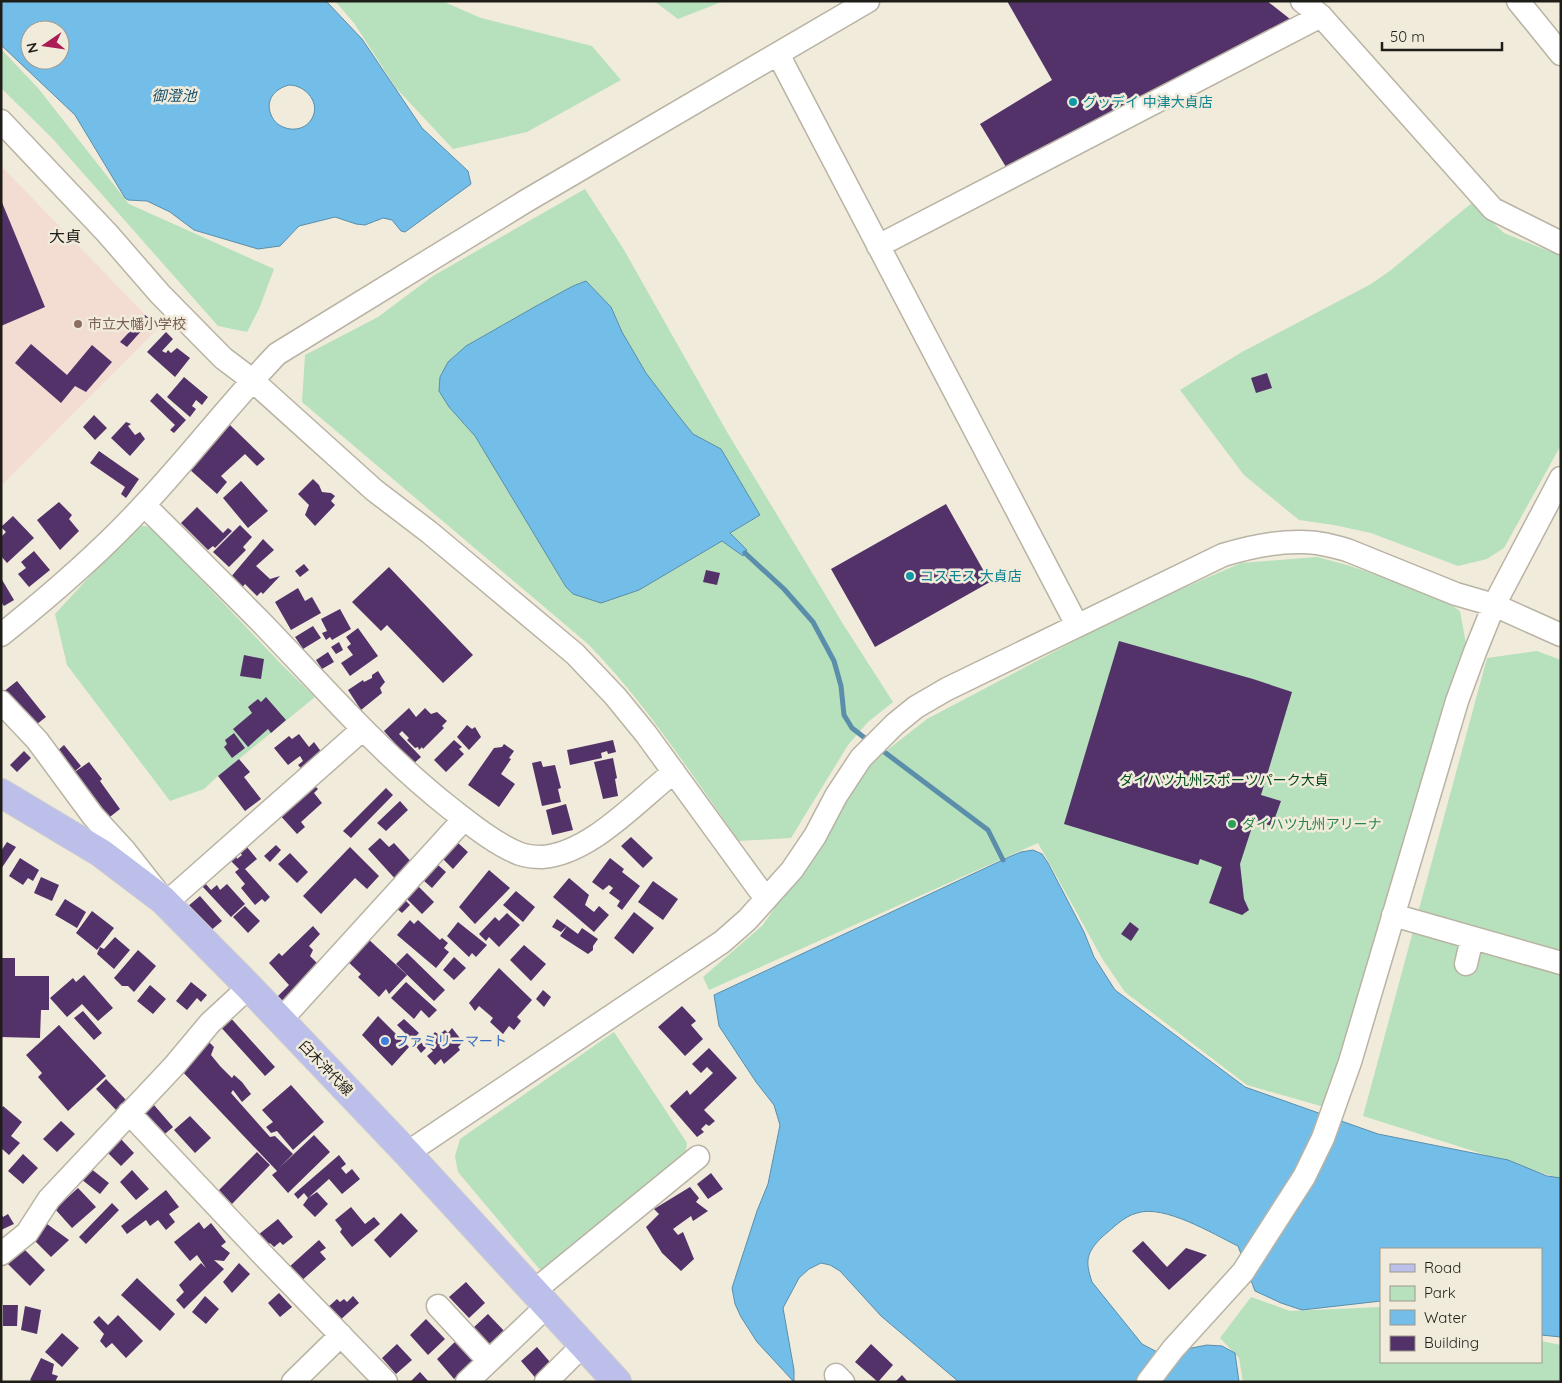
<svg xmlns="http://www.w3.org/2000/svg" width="1562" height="1383" viewBox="0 0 1562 1383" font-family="Quicksand,'Noto Sans JP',sans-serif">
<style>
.education{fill:#f3dcd1}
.green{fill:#b7e0bc}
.water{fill:#73bee9;stroke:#5a8eaa;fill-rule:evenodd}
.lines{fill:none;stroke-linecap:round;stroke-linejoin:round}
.stream{stroke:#5a8eaa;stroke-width:5}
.building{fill:#523269}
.minor-casing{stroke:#b9b3a4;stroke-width:25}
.major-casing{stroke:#cecdcc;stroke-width:30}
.minor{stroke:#fff;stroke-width:22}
.major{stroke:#bdbfeb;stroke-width:28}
.culture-dot{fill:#0f9aa8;stroke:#f1ebdb;stroke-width:2}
.education-dot{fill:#8d6e63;stroke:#f1ebdb;stroke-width:2}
.leisure-dot{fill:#2e9e5b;stroke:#f1ebdb;stroke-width:2}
.shop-dot{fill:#3f7fe0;stroke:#f1ebdb;stroke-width:2}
.labels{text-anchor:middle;stroke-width:5;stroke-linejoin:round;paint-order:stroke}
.culture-label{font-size:14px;fill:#0d838f;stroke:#f1ebdb;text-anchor:start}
.education-label{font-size:14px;fill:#785e54;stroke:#f1ebdb;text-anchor:start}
.park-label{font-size:14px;fill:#014a1b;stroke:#f1ebdb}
.leisure-label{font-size:14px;fill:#27864d;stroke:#f1ebdb;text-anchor:start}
.shop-label{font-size:14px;fill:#366cbe;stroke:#f1ebdb;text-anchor:start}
.street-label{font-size:14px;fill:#1f1d18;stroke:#f1ebdb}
.water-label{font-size:15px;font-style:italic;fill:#15516e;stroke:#f1ebdb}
.quarter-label{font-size:16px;fill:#1f1d18;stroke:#f1ebdb}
</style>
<rect width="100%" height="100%" fill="#f1ebdb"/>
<path class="education" d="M1 166 158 328 1 486Z"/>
<path class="green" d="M335 1H442L481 18 592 46 621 80 527 132 453 149 396 88 354 23Z
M654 1H724L678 19Z
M1 49 38 88 129 204 274 269 259 309 247 332 218 326 52 138 1 88Z
M585 189 624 250 727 432 843 624 893 702 868 722 848 745 791 838 739 841C691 774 646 703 588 644L302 402 305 355 378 317 433 276Z
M1473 202 1490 220 1504 233 1561 256V445L1504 548 1487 559 1458 566 1371 533 1334 525 1299 520 1244 475 1180 390 1242 352 1371 284 1391 270Z
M137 525 151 527 282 665 315 697 218 776 204 789 170 801 67 665 55 614Z
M1317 557 1347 565 1436 595 1460 611 1467 649 1324 1107 1247 1085 1125 992 1103 960 1038 843 709 990 703 977 763 925 872 762 927 719 1135 609 1241 563Z
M1537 651 1561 660V1179L1363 1116 1487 658Z
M614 1032 687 1143 685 1157 541 1271 458 1172 455 1156 460 1139Z
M1251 1297 1290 1311 1381 1307V1362H1541V1341L1561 1345V1382H1243L1239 1358 1220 1338Z"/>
<path class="water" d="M1 1H326L362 39 422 128 468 171 471 184 405 232 401 231 392 220 383 218 365 225 356 224 335 217 299 226 280 246 258 249 194 230 170 212 147 201 128 200 125 198 75 115 1 45ZM30 30H60V60H30ZM289 85C306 85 322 104 311 120 302 134 279 131 272 117 264 101 274 89 289 85Z
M586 281 611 307 622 332 646 373 677 414 693 434 721 449 760 515 730 533 747 550 743 556 722 541 639 590 601 603 573 594 566 587 475 436 449 407 439 391 440 377 448 362 466 346 538 305 573 286Z
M1033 850 1042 854 1048 863 1084 932 1094 957 1115 990 1245 1087 1378 1134 1508 1160 1547 1176 1561 1178V1337L1541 1335V1249H1381V1301L1302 1310 1281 1303 1255 1291 1238 1246C1213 1234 1164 1204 1137 1213 1124 1216 1112 1229 1102 1237 1086 1253 1085 1261 1092 1282L1142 1344 1161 1354 1207 1345 1222 1346 1235 1353 1239 1382H959L881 1316 840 1271 830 1265 821 1263 809 1269 799 1278 783 1308 794 1370V1382L757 1342 741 1317 735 1304 732 1288 757 1211 768 1184 780 1125 774 1105 756 1082 719 1026 714 995 1009 857 1021 852Z"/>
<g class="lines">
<path class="stream" d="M745 553 784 589 813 622 834 661 841 686 844 715 852 728 870 742
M879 748 988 830 1003 860"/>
</g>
<path class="building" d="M1007 1H1267L1290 19 1006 167 980 124 1052 80Z
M1 200 45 307 1 326Z
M145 315 151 320 127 347 120 342Z
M166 332 173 339 162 351 166 353 168 350 171 353 177 348 190 358 175 377 147 352Z
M31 344 67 375 92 345 112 362 86 392 75 386 61 403 15 363Z
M1267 373 1272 388 1256 393 1251 378Z
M184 377 208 397 202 405 196 400 192 406 196 409 190 417 167 397Z
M157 393 186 420 174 433 170 430 175 425 150 401Z
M94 415 107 428 95 440 83 427Z
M126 422 131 424 128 426 135 435 140 432 145 439 130 456 111 438Z
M230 425 265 459 257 466 245 454 221 476 227 482 217 494 188 468Z
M99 451 139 479 126 498 121 494 125 487 90 463Z
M313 479 319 485 322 492 331 493 335 496 331 501 335 505 315 526 305 515 309 505 298 494Z
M241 481 268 511 248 528 223 498Z
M59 502 72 515 69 519 79 531 60 550 37 520Z
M946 504 990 582 875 647 831 569Z
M197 507 223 533 228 528 232 531 215 548 213 546 208 550 181 523Z
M13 516 34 538 7 563 1 556V537L6 532 1 527Z
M240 525 252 537 243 547 246 550 229 567 213 552Z
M263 539 274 550 256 566 270 579 280 576 263 594 261 592 257 596 245 584 241 589 230 578Z
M34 551 50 570 29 587 18 574 26 568 21 562Z
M304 564 309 570 300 577 295 571Z
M389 567 473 655 443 683 387 625 381 631 352 602Z
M706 570 720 573 717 585 703 582Z
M1 578 14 600 4 606 1 602Z
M298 588 305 601 312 597 321 613 291 630 275 602Z
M340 609 351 629 332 640 330 637 326 640 322 633 327 631 321 619Z
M313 626 321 638 303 649 295 637Z
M358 628 378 656 350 676 341 663 353 655 347 647 351 644 346 637Z
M1119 641 1253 679 1292 692 1261 795 1281 801 1272 826 1254 821 1240 864 1244 899 1249 910 1242 915 1209 903 1222 867 1200 859 1198 865 1064 824Z
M339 642 343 650 336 654 331 647Z
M328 652 334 662 322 669 316 660Z
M244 655 264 659 261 679 240 676Z
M378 671 385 682 380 688 382 693 361 710 348 690 363 680 364 682 372 678V675Z
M17 681 46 717 32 728 3 692Z
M266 697 286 720 271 733 268 729 248 747 233 729 252 713 248 707 258 699 261 702Z
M409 708 416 717 425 708 431 714 437 712 447 721 442 726 444 728 423 749 422 747 419 750 418 747 415 748 407 740 409 738 402 731 399 734 421 757 413 764 384 731Z
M467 725 472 729 475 727 481 737 469 750 457 737Z
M234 733 245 748 232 758 224 747 227 744 225 740Z
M299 734 309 747 314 742 325 757 305 773 298 765 303 761 300 756 288 765 274 748 289 736 292 739Z
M454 740 462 747 459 749 464 754 446 772 434 760Z
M613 740 616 752 608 754 607 751 601 753 602 758 570 765 567 750Z
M504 744 514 751 509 758 511 759 501 774 515 784 499 807 468 785 494 748 502 747Z
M64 745 81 766 72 774 54 754Z
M24 751 31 758 17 772 10 765Z
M613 758 617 778 615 779 618 796 603 799 594 762Z
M239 759 250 772 244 777 261 799 245 811 218 776Z
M541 761 543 767 555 765 561 788 558 789 561 802 542 806 532 763Z
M89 762 102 779 100 781 120 809 106 820 72 774Z
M312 783 318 789 314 793 322 803 301 822 305 827 297 834 278 813Z
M386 788 393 795 351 838 343 831Z
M400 801 408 810 386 831 377 823Z
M566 804 573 830 552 835 546 810Z
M631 837 653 858 643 868 621 846Z
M380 838 389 847 394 843 415 866 398 882 368 849Z
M7 842 16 847 1 869V851Z
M457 842 468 852 453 869 442 858Z
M276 845 281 850 270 862 264 856Z
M246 846 257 859 245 869 270 897 265 902 262 899 255 905 241 888 245 884 235 872 239 869 230 860 236 855 237 859 242 855 240 852Z
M350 847 379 876 367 889 355 878 321 914 303 896Z
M290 853 308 872 297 883 278 864Z
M20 858 39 870 33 881 28 878 23 885 9 876Z
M610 858 624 869 622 872 640 886 622 910 617 906 620 901 609 893 613 888 609 885 603 890 592 882Z
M437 864 446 872 432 888 423 880Z
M489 870 510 888 475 924 459 907Z
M41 877 59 885 52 901 34 893Z
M569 878 589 895 585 905 594 912 599 906 609 915 594 932 553 897Z
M653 881 678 899 663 920 638 902Z
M205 883 211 890 217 885 220 890 227 884 245 904 231 917 202 886Z
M416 884 434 902 422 914 405 897Z
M516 891 535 907 523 922 503 905Z
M200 896 222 921 209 932 187 907Z
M403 898 410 905 402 913 395 907Z
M65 899 86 912 77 928 55 915Z
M245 906 260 921 248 933 233 917Z
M92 911 114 928 97 950 76 933Z
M634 912 654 928 633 954 614 938Z
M507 913 520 925 499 947 489 937 486 941 479 934 495 917 499 921Z
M557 919 567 926 561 932 552 927Z
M410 920 414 924 418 920 440 940 442 938 448 943 444 948 449 952 436 968 397 935Z
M458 922 487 945 476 957 472 953 469 957 447 936Z
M1130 922 1139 929 1131 941 1121 934Z
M313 926 320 934 309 946 313 950 310 956 322 968 282 1004 277 997 289 985 269 963 279 953 282 956Z
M567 926 578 934 582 928 598 939 593 946V950L588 954 560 936Z
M115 937 130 950 114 969 97 954 100 947 104 949Z
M366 937 407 975 389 994 386 989 379 997 358 977 361 974 345 959Z
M524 945 546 964 531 981 510 960Z
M138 950 156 966 134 992 128 986H122L114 978Z
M407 953 445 990 434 1001 396 964Z
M454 957 466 968 454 980 443 970Z
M1 958H15V976H49V1010H41L40 1038 1 1037Z
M499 968 532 1000 517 1017 521 1021 514 1030 509 1026 503 1034 490 1022 493 1018 479 1006 475 1011 469 1003Z
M84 975 113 1008 98 1021 82 1004 67 1017 50 998 73 978 76 982Z
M191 982 207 995 201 1002 197 998 187 1010 176 1001Z
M406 982 437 1010 429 1018 421 1010 414 1019 391 998Z
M150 985 166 999 153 1014 137 1001Z
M543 990 551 997 544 1007 536 999Z
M682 1006 696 1021 691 1025 703 1039 685 1056 658 1027Z
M83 1011 102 1033 94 1040 74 1018Z
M228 1015 275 1067 265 1076 218 1024Z
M378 1016 409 1047 392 1066 362 1035Z
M404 1019 419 1033 412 1040 397 1025Z
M59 1025 106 1076 68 1111 38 1077 42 1073 26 1055Z
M452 1028 463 1042 458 1047 460 1050 444 1064 441 1059 435 1065 427 1056 433 1051 426 1043 435 1032 439 1035 445 1030 448 1033Z
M419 1040 426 1048 421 1053 414 1044Z
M209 1042 214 1047 211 1055 220 1066 232 1078 234 1075 242 1082 251 1094 242 1102 233 1090 231 1093 270 1137 275 1136 293 1154 278 1169 314 1135 330 1152 288 1193 272 1175 277 1171 180 1069Z
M709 1048 737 1078 704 1110 715 1121 709 1126 706 1124 701 1129 704 1132 697 1137 670 1106 687 1090 690 1095 713 1073 707 1067 701 1073 692 1064Z
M106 1079 126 1100 116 1110 96 1089Z
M291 1085 324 1122 293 1150 277 1131 271 1133 266 1127 273 1122 262 1110Z
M154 1105 173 1127 159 1139 140 1117Z
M3 1106 22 1122 11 1136 20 1143 9 1155 1 1148V1109Z
M190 1116 211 1138 195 1153 174 1130Z
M61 1121 75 1134 57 1152 43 1139Z
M120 1138 134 1153 121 1166 106 1151Z
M257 1152 270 1165 232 1204 219 1190Z
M23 1154 38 1168 23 1184 8 1171Z
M339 1155 346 1164 341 1168 346 1174 352 1169 360 1179 342 1194 329 1179 308 1198 304 1193 298 1199 294 1194Z
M90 1168 109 1183 100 1194 81 1179Z
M132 1170 149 1189 136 1200 120 1182Z
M711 1173 723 1189 708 1199 697 1184Z
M690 1187 699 1198 696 1202 708 1211 693 1221 691 1216 673 1229 678 1235 683 1232 694 1259 681 1271 662 1253 646 1227 659 1214 654 1209Z
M78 1188 96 1207 72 1228 55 1209Z
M166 1190 179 1207 169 1214 175 1222 166 1230 158 1220 150 1226 146 1220 127 1234 121 1226Z
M317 1192 328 1204 315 1217 303 1205 308 1198Z
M112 1203 119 1210 86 1244 79 1237Z
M351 1207 365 1224 374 1217 380 1224 352 1247 340 1232 342 1229 335 1220Z
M401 1213 418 1231 390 1258 374 1240Z
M1 1214 3 1217 8 1214 14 1224 1 1230Z
M278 1219 293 1237 283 1245 280 1242 274 1247 270 1243 267 1246 258 1235Z
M43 1221 69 1240 51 1257 27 1233Z
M199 1222 204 1229 211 1223 226 1242 221 1246 230 1253 224 1261 214 1260 224 1269 184 1309 176 1300 184 1292 179 1285 201 1263 206 1268 197 1255 190 1261 174 1242Z
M319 1240 326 1248 320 1252 326 1259 300 1282 288 1268Z
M1143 1241 1167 1267 1186 1248 1207 1255 1169 1290 1132 1251Z
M22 1247 45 1270 30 1286 7 1263Z
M239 1263 250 1274 232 1293 223 1282Z
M137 1278 175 1314 160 1331 121 1295Z
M466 1282 485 1303 469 1318 449 1297Z
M279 1293 292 1307 280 1317 268 1303Z
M205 1296 219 1309 206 1324 192 1312Z
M353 1296 359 1303 338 1322 326 1309 337 1299 340 1302 344 1299 347 1302Z
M3 1305H18L17 1326H3Z
M25 1306 41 1310 37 1334 21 1330Z
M488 1314 506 1333 491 1347 473 1328Z
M118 1315 143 1341 126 1358 112 1343 106 1348 100 1341 104 1334 93 1322 99 1316 108 1325Z
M426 1319 445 1339 428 1355 410 1335Z
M62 1333 79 1348 62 1367 45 1352Z
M458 1339 476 1359 454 1379 437 1359Z
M397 1344 412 1360 396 1374 382 1358Z
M871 1344 893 1365 878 1382 855 1362Z
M537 1347 556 1369 539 1382 521 1361Z
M41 1358 54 1364 52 1374 58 1376 55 1382H34L30 1380Z
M420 1372 429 1382H410Z
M902 1375 908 1382H895Z"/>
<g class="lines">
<defs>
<path id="minor" d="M1302 1 1321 16 1493 209 1561 243
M1518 1 1561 54
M778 54 1077 625
M1 121 107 233 160 294 223 358 252 380 374 490 429 532 575 654 615 696 646 734 766 899
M878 246 1321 16
M144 505C183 543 221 582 259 620 321 684 380 753 450 808 472 825 495 844 520 854 526 856 536 857 542 857 590 854 638 800 674 772
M1 635C51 595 101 552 144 505 190 456 231 402 277 354L526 201 868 1
M1 702 37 740 93 816 125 851 166 903 363 729
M1393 915 1561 963
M1466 964 1472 938
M281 1020 464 819
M129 1113 262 1254 386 1382
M407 1153 722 942 747 920 792 870 815 836 836 796 861 758 895 724 916 707 947 689 1223 555C1249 547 1276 541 1304 542 1319 542 1333 546 1347 550L1456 594 1494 605 1561 635
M1 1254 27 1233 49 1199 174 1066 210 1023 249 987
M534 1291 698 1157
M438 1306 489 1361
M836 1375 843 1382
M293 1382 341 1335
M467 1382 547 1306
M546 1382 583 1345
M1148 1382 1173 1349 1243 1272 1304 1177 1323 1138 1350 1062 1457 701 1475 652 1494 605 1561 478"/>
<path id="major" d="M1 793 101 853 163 900 249 987 407 1153 617 1382"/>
</defs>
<use href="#minor" class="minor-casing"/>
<use href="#major" class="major-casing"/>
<use href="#minor" class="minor"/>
<use href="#major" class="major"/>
</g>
<g class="culture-dot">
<circle cx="1073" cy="102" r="5"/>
<circle cx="910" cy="576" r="5"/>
</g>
<circle class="education-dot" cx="78" cy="324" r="5"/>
<circle class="leisure-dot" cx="1232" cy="824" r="5"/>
<circle class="shop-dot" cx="385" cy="1041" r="5"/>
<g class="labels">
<g class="culture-label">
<text x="1083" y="107">グッデイ 中津大貞店</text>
<text x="920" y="581">コスモス 大貞店</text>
</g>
<g class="education-label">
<text x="88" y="329">市立大幡小学校</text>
</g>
<g class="park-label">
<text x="1224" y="785">ダイハツ九州スポーツパーク大貞</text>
</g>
<g class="leisure-label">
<text x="1242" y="829">ダイハツ九州アリーナ</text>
</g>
<g class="shop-label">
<text x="395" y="1046">ファミリーマート</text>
</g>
<g class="street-label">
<text transform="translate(326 1068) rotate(46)" y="5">臼木沖代線</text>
</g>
<g class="water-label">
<text x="174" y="101">御澄池</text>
</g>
<g class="quarter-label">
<text x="65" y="242">大貞</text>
</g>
</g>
<rect width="1562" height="1383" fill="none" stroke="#1f1d18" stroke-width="5"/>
<rect x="1380" y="1248" width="162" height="115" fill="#f1ebdb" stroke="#9d998d"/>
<rect x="1390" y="1264" width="25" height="8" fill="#bdbfeb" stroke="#9d998d"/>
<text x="1424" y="1273" font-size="15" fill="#1f1d18">Road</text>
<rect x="1390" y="1286" width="25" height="15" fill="#b7e0bc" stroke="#9d998d"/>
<text x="1424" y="1298" font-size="15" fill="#1f1d18">Park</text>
<rect x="1390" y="1310" width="25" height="15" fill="#73bee9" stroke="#9d998d"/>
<text x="1424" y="1323" font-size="15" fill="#1f1d18">Water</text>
<rect x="1390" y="1336" width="25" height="15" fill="#523269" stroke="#9d998d"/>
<text x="1424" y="1348" font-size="15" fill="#1f1d18">Building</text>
<g transform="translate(45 45) rotate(257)"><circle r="24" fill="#f1ebdb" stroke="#9d998d"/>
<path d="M0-4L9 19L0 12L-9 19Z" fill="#ab1b54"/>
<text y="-8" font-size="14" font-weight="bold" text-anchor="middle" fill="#1f1d18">N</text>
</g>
<path d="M1382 42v8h120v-8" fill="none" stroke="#1f1d18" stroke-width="2.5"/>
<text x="1390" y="42" font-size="15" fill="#1f1d18" stroke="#f1ebdb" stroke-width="4" paint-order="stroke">50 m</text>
</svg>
